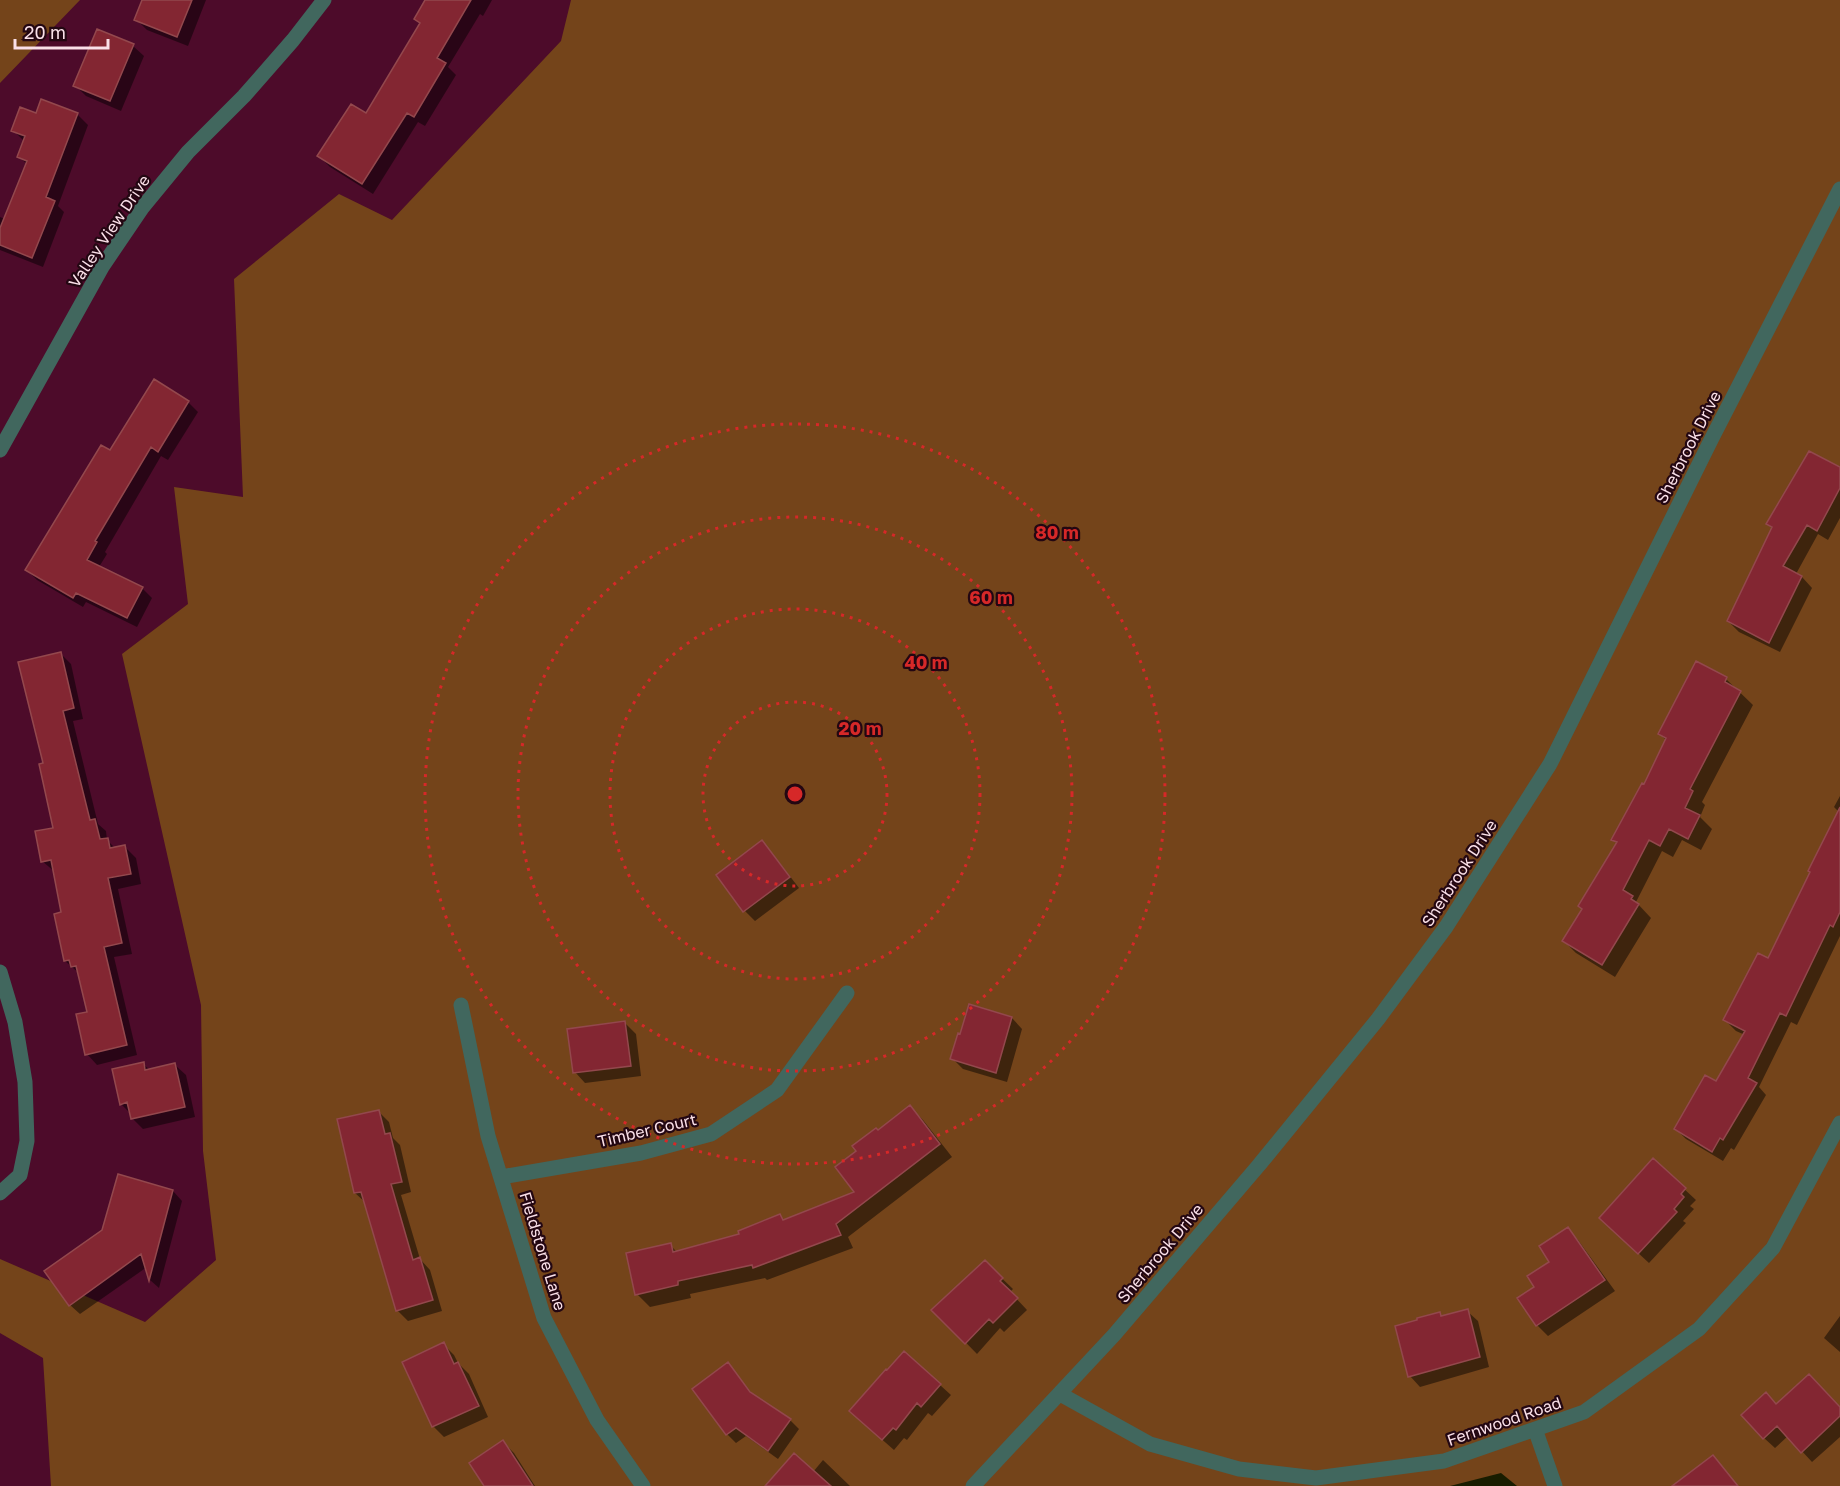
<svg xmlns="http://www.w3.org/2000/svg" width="1840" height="1486" viewBox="0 0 1840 1486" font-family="'Golos Text',sans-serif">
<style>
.green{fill:#74441a}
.water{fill:#181d00}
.shadow{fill:#0007}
.building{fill:#832632;stroke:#93484d;stroke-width:1.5}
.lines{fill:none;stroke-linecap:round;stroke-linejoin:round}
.minor{stroke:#41675e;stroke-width:15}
.ring{fill:none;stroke:#d62828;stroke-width:3;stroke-dasharray:3 6}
.labels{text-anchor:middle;stroke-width:4.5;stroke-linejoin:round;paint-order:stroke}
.street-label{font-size:16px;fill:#fae0e8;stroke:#230712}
.centre{fill:#d62828;stroke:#230712;stroke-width:3}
.ring-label{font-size:18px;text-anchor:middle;font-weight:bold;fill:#d62828;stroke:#230712;stroke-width:4.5;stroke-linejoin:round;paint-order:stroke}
</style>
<rect width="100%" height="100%" fill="#4d0b2a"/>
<path class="green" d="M0 0H80L0 83Z
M571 0H1840V1486H51L43 1358 0 1333V1259L145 1322 216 1260 203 1151 201 1005 122 654 188 604 174 487 243 497 234 279 339 194 392 220 561 41Z"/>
<path class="water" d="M1501 1473 1517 1486H1450Z"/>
<path class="shadow" d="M144 0H206L188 46 147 30 136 19Z
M427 0H492L483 16 480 14 448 67 456 75 425 126 418 122 373 194 330 167 319 156 367 115 421 24 416 19Z
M133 46 144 56 121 111 86 96 75 85Z
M41 101 78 115 88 125 58 206 64 212 43 267 0 250V217L5 219 27 164 19 157 24 141 13 130 36 115Z
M154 381 188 402 198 412 168 460 161 456 105 552 107 554 99 567 142 588 152 598 137 627 86 602 83 607 37 580 27 570 110 452Z
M1840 469V518L1828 540 1818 534 1796 574 1802 577 1812 588 1780 652 1739 632 1728 621 1773 529 1767 524Z
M60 653 71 664 83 719 73 721 98 824 106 831 107 840 116 849 125 847 136 858 141 884 118 889 132 954 114 957 137 1055 97 1065 87 1054 89 1013 80 974 65 961 63 914 55 872 42 861 55 829 44 764Z
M1697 663 1726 679 1753 705 1702 802 1705 805 1700 817 1712 829 1701 850 1682 840 1673 857 1662 851 1636 902 1651 918 1615 977 1576 953 1564 941 1583 910 1618 844 1613 839 1645 786 1666 740 1660 734Z
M1840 796V936L1797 1025 1791 1022 1759 1087 1766 1095 1734 1150 1731 1148 1723 1161 1686 1139 1676 1129 1716 1083 1745 1035 1736 1031 1725 1020 1769 960 1839 812 1834 807Z
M762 842 772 853 799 888 755 921 745 911Z
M1012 1018 1022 1029 1007 1082 963 1069 952 1058Z
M625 1023 636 1034 641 1076 585 1083 575 1072Z
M143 1064 150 1070 175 1065 186 1075 195 1117 143 1129 132 1118 131 1114 121 1104Z
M910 1107 923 1120 952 1157 848 1237 853 1248 767 1280 765 1278 690 1294 691 1298 650 1307 637 1294 670 1245 677 1252 741 1235 780 1216 784 1221 857 1192 878 1132Z
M378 1111 389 1122 393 1138 400 1145 411 1192 401 1195 420 1259 430 1270 442 1311 408 1321 397 1310 366 1203 355 1193Z
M1653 1160 1696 1200 1690 1206 1694 1209 1683 1221 1686 1223 1649 1263 1611 1228Z
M173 1191 182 1201 159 1288 150 1280 147 1267 80 1314 70 1305Z
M1568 1229 1578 1240 1615 1291 1548 1336 1537 1325 1536 1287 1551 1262Z
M985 1262 1013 1289 1010 1292 1027 1310 1004 1332 1000 1328 977 1354 934 1310Z
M1467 1311 1478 1321 1489 1367 1420 1387 1410 1376 1439 1314 1443 1317Z
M1840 1316V1352L1824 1338Z
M443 1344 454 1355 458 1363 469 1374 488 1417 444 1437 434 1427 404 1362Z
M728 1364 754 1396 790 1420 799 1429 778 1459 746 1436 736 1443 727 1434 694 1389Z
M940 1385 951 1395 932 1416 928 1413 907 1440 904 1438 894 1450 861 1421Z
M1776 1405 1840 1408V1437L1812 1462 1788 1436 1775 1448 1764 1438Z
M503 1442 514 1453 535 1486H486Z
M823 1460 850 1486H767L813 1472Z"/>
<path class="building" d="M142 0H192L177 37 134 20Z
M425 0H471L437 58 446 63 414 117 407 113 362 184 317 156 351 104 366 113 420 23 414 19Z
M97 29 134 44 110 101 73 86Z
M41 99 78 113 46 197 55 201 32 258 0 245V228L27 161 17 157 25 136 11 131 20 107 36 113Z
M154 379 189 401 158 452 151 447 95 541 97 542 87 560 143 587 127 618 76 593 73 598 25 570 101 445 110 450Z
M1809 451 1840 467V488L1817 531 1807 525 1783 566 1802 576 1769 643 1727 621 1772 527 1766 524Z
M61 652 74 708 63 711 90 820 95 819 100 839 108 838 110 848 125 845 131 874 108 878 122 943 104 947 127 1045 85 1055 76 1014 87 1012 76 966 71 967 69 960 64 961 54 914 61 912 51 860 41 862 35 831 53 828 39 764 43 763 18 662Z
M1696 661 1727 677 1725 682 1741 691 1690 789 1693 791 1685 808 1700 815 1688 839 1669 829 1660 846 1649 840 1623 890 1633 896 1631 899 1639 904 1602 965 1562 941 1582 909 1578 906 1617 842 1611 840 1642 783 1644 784 1666 738 1658 734Z
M1840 807V912L1833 927 1830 925 1786 1016 1780 1013 1748 1078 1757 1083 1723 1140 1720 1138 1712 1152 1674 1129 1705 1075 1716 1081 1745 1031 1723 1020 1758 953 1768 958 1810 872 1808 871Z
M762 840 790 877 743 912 716 875Z
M969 1004 1012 1017 996 1073 950 1059 958 1033 960 1034Z
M625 1021 631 1066 573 1073 567 1029Z
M144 1062 145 1070 175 1063 185 1107 131 1119 127 1102 120 1105 112 1069Z
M910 1105 940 1144 836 1224 841 1235 753 1268 752 1265 678 1281V1285L635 1295 626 1253 671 1243 673 1252 739 1234 738 1231 780 1214 783 1220 854 1192 835 1167 856 1151 852 1146 876 1128 878 1130Z
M379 1110 385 1134 390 1133 402 1182 391 1184 413 1260 420 1257 433 1300 396 1311 361 1192 354 1193 337 1119Z
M1653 1158 1686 1188 1681 1194 1684 1197 1674 1209 1677 1212 1638 1254 1599 1218Z
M118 1174 173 1190 149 1281 141 1254 69 1306 44 1271 102 1230Z
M1568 1227 1605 1280 1536 1326 1517 1298 1534 1287 1527 1276 1549 1262 1539 1246Z
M985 1260 1003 1278 1000 1281 1018 1298 993 1323 989 1319 965 1344 931 1310Z
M1468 1309 1480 1357 1408 1377 1395 1326 1417 1320V1318L1440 1312 1441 1316Z
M444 1342 454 1364 458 1362 479 1406 432 1427 402 1362Z
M904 1351 941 1384 921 1407 917 1403 896 1430 893 1428 882 1440 849 1411 886 1369 887 1370Z
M728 1362 750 1392 791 1419 768 1451 736 1428 726 1435 692 1389Z
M1809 1374 1840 1407V1416L1801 1453 1777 1426 1763 1439 1741 1415 1766 1392 1776 1404Z
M503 1440 533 1486H484L469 1463Z
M794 1453 831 1486H765Z
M1713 1455 1738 1486H1672Z"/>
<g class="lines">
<path class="minor" d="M0 450 102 267 142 208 188 152 244 96 293 40 324 0
M0 972 15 1022 25 1082 27 1141 20 1175 0 1193
M461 1005 488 1136 544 1318 597 1420 643 1486
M501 1177 641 1153 711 1134 777 1090 847 993
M1060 1394 1150 1444 1239 1469 1316 1478 1444 1461 1584 1412 1699 1329 1773 1248 1840 1123
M1535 1429 1555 1486
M973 1486 1114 1335 1259 1165 1378 1019 1446 927 1550 764 1712 438 1840 189"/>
</g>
<g class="ring">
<circle cx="795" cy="794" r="92"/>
<circle cx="795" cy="794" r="185"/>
<circle cx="795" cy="794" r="277"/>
<circle cx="795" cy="794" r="370"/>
</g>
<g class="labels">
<g class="street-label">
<text transform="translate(109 231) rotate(-56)" y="6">Valley View Drive</text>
<text transform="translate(1688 447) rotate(-63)" y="6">Sherbrook Drive</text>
<text transform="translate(1459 873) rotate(-57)" y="6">Sherbrook Drive</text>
<text transform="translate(647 1130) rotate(-13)" y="6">Timber Court</text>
<text transform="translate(543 1251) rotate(73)" y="6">Fieldstone Lane</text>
<text transform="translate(1160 1253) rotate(-50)" y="6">Sherbrook Drive</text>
<text transform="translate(1504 1421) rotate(-19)" y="6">Fernwood Road</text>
</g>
</g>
<circle cx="795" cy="794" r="9" class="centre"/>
<g class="ring-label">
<text x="1057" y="539">80 m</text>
<text x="991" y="604">60 m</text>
<text x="926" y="669">40 m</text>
<text x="860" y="735">20 m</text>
</g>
<path d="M15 39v9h93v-9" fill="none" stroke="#fae0e8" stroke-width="3"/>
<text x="24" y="39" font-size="18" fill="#fae0e8" stroke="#230712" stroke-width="4.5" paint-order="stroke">20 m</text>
</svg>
